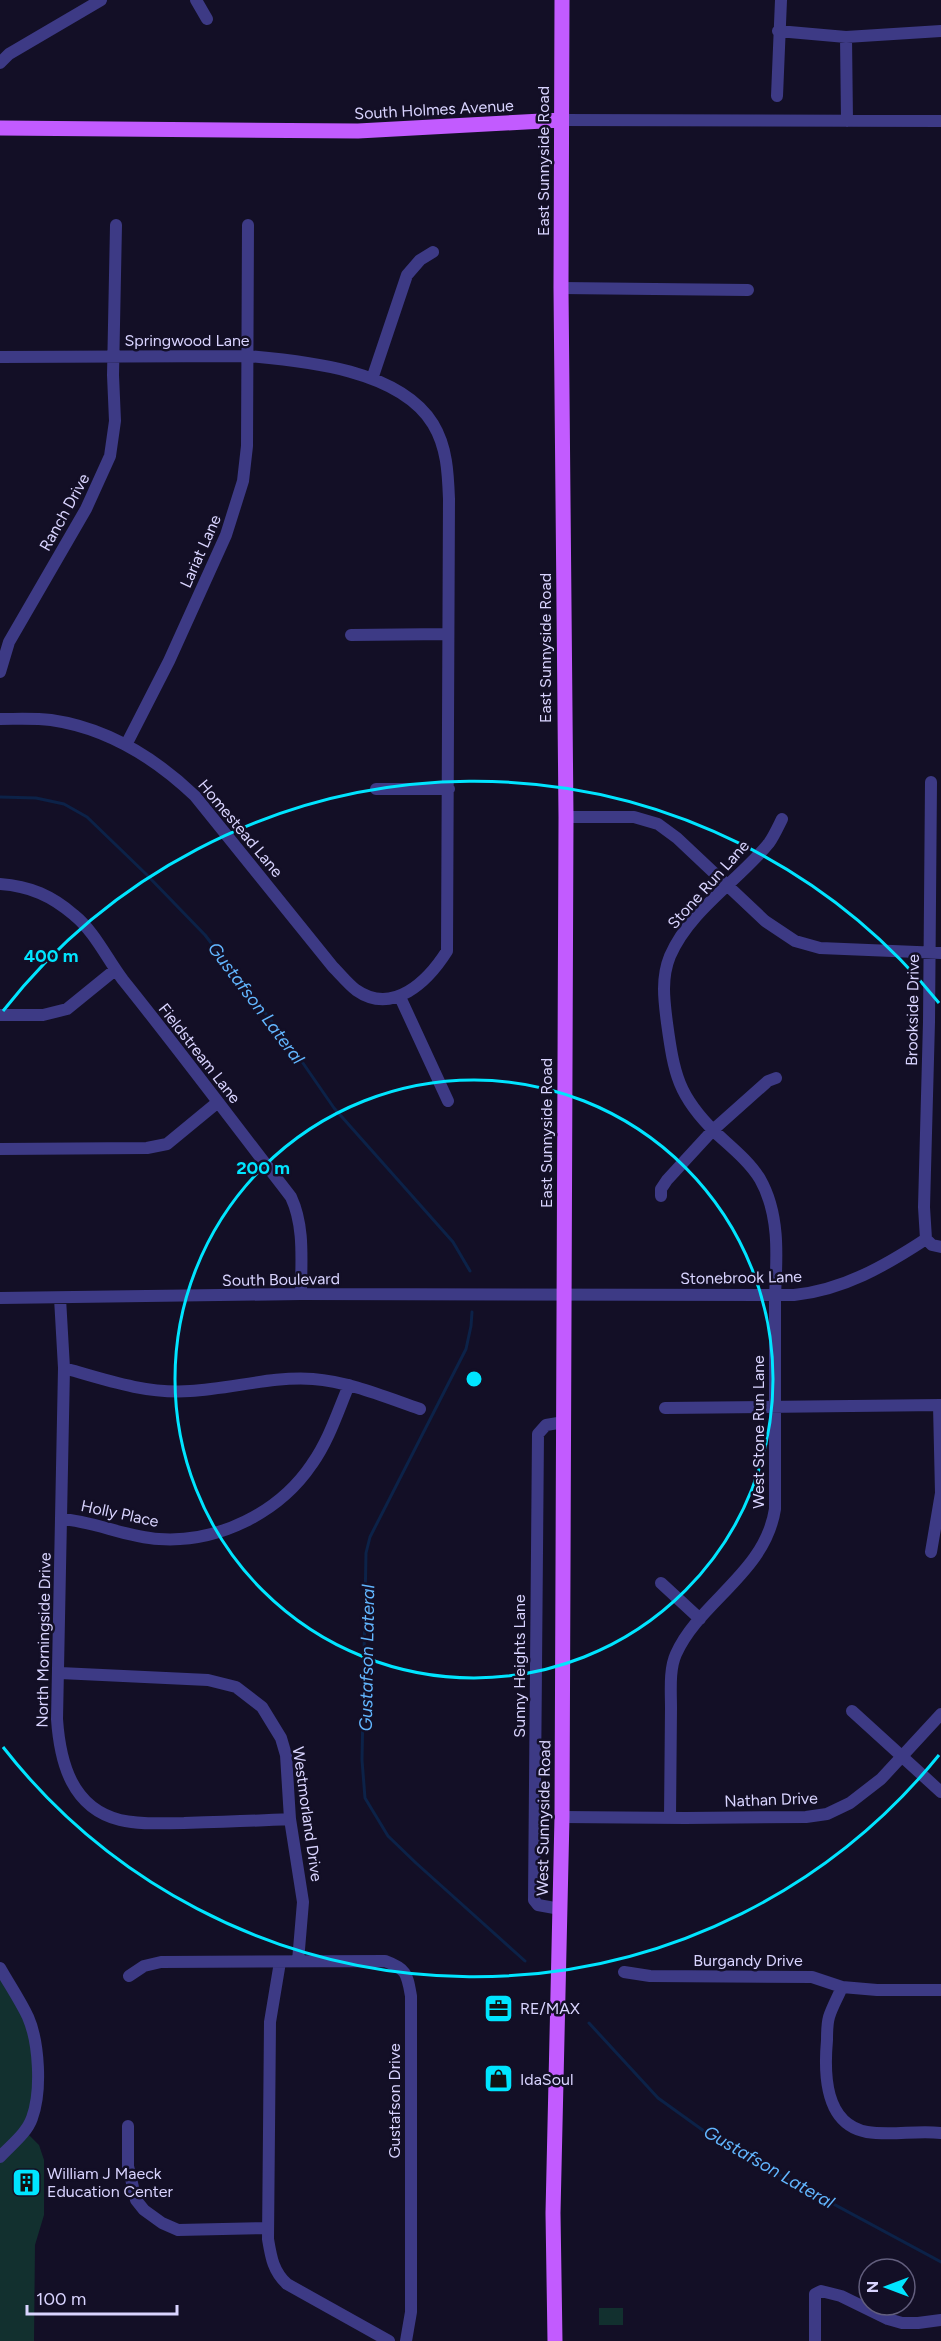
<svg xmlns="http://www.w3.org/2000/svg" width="941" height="2341" viewBox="0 0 941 2341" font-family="Figtree,sans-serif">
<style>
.green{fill:#12302f}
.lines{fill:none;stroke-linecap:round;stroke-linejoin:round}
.stream{stroke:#0c2248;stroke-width:3}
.minor{stroke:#3d3a85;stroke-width:12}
.major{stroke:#c25bff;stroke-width:15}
.ring{fill:none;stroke:#00e5ff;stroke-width:3}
.labels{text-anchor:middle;stroke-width:5;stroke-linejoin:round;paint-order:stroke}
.street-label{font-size:16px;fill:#d9d4ff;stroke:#130f26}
.poi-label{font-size:16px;fill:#d9d4ff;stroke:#130f26;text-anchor:start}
.water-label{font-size:18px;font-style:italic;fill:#62b6ff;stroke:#130f26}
.centre{fill:#00e5ff;stroke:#130f26;stroke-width:3}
.ring-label{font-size:18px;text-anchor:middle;font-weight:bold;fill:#00e5ff;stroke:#130f26;stroke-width:5;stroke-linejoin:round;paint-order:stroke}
</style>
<rect width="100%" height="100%" fill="#130f26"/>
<path class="green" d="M0 1968 28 2017 37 2069 25 2131 39 2145 44 2160V2215L35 2245 34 2341H0Z
M599 2308H623V2325H599Z"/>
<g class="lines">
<path class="stream" d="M0 797 36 798 64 804 87 817 146 874 205 935 296 1053 334 1108 453 1242 470 1271
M472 1312 471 1326 466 1349 370 1537 366 1553 362 1760 365 1798 388 1836 416 1863 525 1961
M589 2023 658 2098 722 2144 941 2262"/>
<path class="minor" d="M196 0 207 19
M778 31 846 37 941 31
M846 37 847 121
M0 63 9 54 101 0
M777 96 781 0
M561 120 941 121
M561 288 748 290
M0 357 248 356C306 361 400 370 433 424 447 447 448 473 449 499L447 951C428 981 393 1016 356 990 348 984 341 975 333 967L195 796C154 757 107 728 51 720 34 718 17 719 0 719
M372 379 407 275 420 260 433 252
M351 635 448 634
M0 672 9 642 86 509 110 456 115 421 113 375 116 225
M126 745 169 661 226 535 243 481 247 446 248 225
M376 789H449
M566 817H634L658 824 677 838 765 921 795 941 820 948 941 953
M0 884C30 886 52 896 74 915 95 932 107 959 123 980 181 1052 235 1125 291 1197 305 1227 301 1262 301 1294
M400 997 448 1101
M0 1015H43L67 1009 115 970
M0 1149 147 1148 167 1144 218 1102
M661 1196V1189L667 1180 713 1130 768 1081 776 1078
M926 1239 924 1207 929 1022 931 782
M926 1239 932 1245 941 1247
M0 1298 301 1294 794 1295C843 1290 885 1266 926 1239
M60 1298 64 1368 57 1719C60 1763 72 1808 120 1820 141 1825 163 1823 184 1823 220 1822 255 1821 290 1819
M64 1368C106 1380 146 1394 190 1391 231 1389 272 1376 313 1379 350 1382 385 1397 420 1409
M665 1408 941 1405
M61 1519C94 1521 125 1537 159 1539 218 1543 279 1513 312 1464 329 1440 338 1411 349 1385
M931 1552 941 1493 939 1405
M661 1583 700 1619
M60 1673 208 1680 236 1687 262 1707 281 1738 286 1755 290 1819 303 1902 298 1961
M852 1711 941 1792
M562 1817 685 1818 806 1817 827 1814 850 1803 881 1779 941 1714
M670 1818C670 1781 671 1745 671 1708 671 1692 669 1669 676 1654 700 1601 765 1573 775 1509V1295C777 1257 780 1214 760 1179 749 1161 731 1147 716 1133 678 1096 674 1074 667 1023 664 1000 661 978 670 956 690 910 738 881 769 843 774 836 778 827 782 819
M560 1909 538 1905 534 1900 538 1434 546 1425 564 1422
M280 1962 270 2022 268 2239C271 2257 273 2271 287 2284L389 2341
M0 1968C9 1984 20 2000 28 2017 39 2042 42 2091 32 2118 27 2133 11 2145 0 2157
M624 1972 650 1976 812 1977 842 1987 877 1990H941
M129 1976 144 1966 161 1962 385 1961C407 1969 407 1974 411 1996V2312L406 2341
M842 1987C838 1997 832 2007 829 2017 827 2024 827 2032 827 2040 824 2073 824 2124 867 2132 891 2136 917 2130 941 2133
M128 2126V2166L136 2200 144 2210 162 2223 178 2230 268 2228
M815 2341V2294L821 2291 841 2296 888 2319 902 2323H918L941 2320"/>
<path class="major" d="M0 128 358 131 561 120
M555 2341 553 2213 562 1817 566 817 561 288 562 0"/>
</g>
<g class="ring">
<circle cx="474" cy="1379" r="299"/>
<path d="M939 1755A598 598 0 0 1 3 1747M3 1011A598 598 0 0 1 939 1003"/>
</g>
<defs>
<symbol id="office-square" viewBox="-11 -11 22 22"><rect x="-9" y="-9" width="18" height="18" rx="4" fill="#00e5ff" stroke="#130f26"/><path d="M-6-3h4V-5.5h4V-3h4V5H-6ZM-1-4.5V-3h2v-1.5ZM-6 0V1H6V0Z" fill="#111"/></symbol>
<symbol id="shop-square" viewBox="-11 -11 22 22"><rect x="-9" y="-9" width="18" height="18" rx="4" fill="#00e5ff" stroke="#130f26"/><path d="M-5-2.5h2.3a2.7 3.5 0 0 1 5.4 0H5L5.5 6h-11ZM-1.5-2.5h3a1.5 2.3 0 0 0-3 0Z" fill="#111"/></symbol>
<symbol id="building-square" viewBox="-11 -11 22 22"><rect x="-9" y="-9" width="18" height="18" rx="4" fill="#00e5ff" stroke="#130f26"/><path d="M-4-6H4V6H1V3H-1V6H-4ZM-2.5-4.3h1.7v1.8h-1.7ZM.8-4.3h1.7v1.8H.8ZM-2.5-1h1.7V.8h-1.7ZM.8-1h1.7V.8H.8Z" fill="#111"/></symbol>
</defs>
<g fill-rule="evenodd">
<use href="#office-square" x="482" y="1992" width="33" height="33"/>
<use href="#shop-square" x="482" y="2062" width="33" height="33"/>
<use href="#building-square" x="10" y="2166" width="33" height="33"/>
</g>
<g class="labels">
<g class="street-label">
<text transform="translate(434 109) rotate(-3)" y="6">South Holmes Avenue</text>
<text transform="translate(543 161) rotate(-90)" y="6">East Sunnyside Road</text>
<text x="187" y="346">Springwood Lane</text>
<text transform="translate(64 512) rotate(-61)" y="6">Ranch Drive</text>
<text transform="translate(200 551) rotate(-66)" y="6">Lariat Lane</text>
<text transform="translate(545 648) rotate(-90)" y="6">East Sunnyside Road</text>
<text transform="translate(241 828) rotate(50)" y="6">Homestead Lane</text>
<text transform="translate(708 884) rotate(-48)" y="6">Stone Run Lane</text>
<text transform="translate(912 1010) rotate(-89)" y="6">Brookside Drive</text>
<text transform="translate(200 1053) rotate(52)" y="6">Fieldstream Lane</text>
<text transform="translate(546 1133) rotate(-90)" y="6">East Sunnyside Road</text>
<text transform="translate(741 1277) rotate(-1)" y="6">Stonebrook Lane</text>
<text transform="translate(281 1279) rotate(-1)" y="6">South Boulevard</text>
<text transform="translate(758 1432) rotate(-90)" y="6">West Stone Run Lane</text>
<text transform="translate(120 1513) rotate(12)" y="6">Holly Place</text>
<text transform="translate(43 1640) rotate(-89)" y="6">North Morningside Drive</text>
<text transform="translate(519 1666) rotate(-90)" y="6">Sunny Heights Lane</text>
<text transform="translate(771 1799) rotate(-2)" y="6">Nathan Drive</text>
<text transform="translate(308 1814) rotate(82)" y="6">Westmorland Drive</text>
<text transform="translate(543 1818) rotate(-89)" y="6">West Sunnyside Road</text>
<text x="748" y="1966">Burgandy Drive</text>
<text transform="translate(394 2101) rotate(-90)" y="6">Gustafson Drive</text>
</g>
<g class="poi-label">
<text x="520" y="2014">RE/MAX</text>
<text x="520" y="2085">IdaSoul</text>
<text x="47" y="2179">William J Maeck<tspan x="47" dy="18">Education Center</tspan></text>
</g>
<g class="water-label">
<text transform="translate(256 1003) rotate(53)" y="6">Gustafson Lateral</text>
<text transform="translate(367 1658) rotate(-89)" y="6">Gustafson Lateral</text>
<text transform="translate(769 2167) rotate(30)" y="6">Gustafson Lateral</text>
</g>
</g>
<circle cx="474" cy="1379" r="9" class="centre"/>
<g class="ring-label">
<text x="51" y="962">400 m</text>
<text x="263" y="1174">200 m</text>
</g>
<g transform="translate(887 2287) rotate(270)"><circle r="28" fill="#130f26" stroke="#625e7d" stroke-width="1.5"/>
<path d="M0-4.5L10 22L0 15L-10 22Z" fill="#00e5ff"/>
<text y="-9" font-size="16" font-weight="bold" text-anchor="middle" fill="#d9d4ff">N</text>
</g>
<path d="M27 2305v9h150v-9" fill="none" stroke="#d9d4ff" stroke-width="3"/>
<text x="36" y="2305" font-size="18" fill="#d9d4ff" stroke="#130f26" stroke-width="4.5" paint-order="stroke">100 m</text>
</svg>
